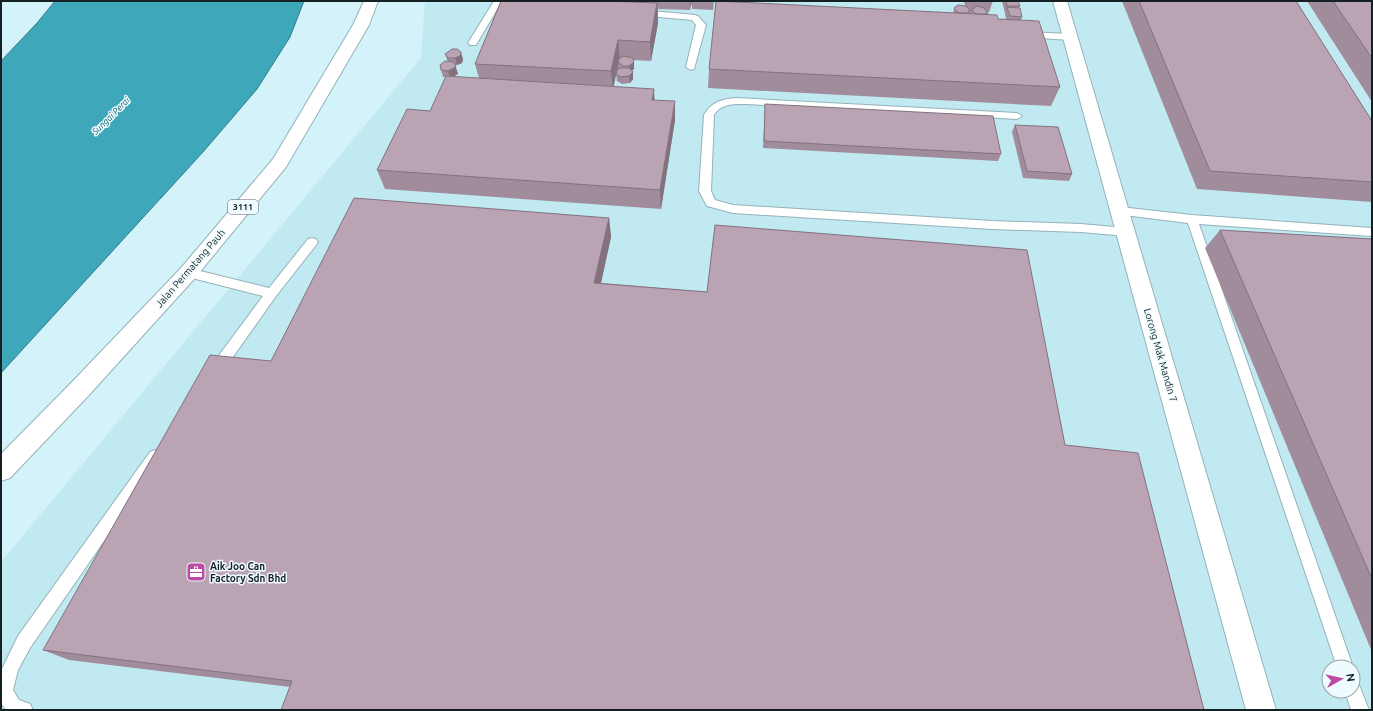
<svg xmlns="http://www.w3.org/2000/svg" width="1373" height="711" viewBox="0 0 1373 711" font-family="Ubuntu,sans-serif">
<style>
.built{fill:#c0e9f2;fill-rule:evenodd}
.water{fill:#3ea7ba;stroke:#327e8d}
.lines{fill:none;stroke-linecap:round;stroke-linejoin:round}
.lane-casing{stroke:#94b2b8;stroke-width:2}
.street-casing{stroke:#94b2b8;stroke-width:2}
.primary-casing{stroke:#94b2b8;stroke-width:2}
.lane{fill:#fff;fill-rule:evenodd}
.street{fill:#fff;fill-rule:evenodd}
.primary{fill:#fff;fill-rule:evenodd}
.wall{fill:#a08c9a}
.shaded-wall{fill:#82727d}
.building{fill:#baa3b3;stroke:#82727d}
.labels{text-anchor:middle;stroke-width:3;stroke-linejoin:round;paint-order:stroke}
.far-water-label{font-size:9px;font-style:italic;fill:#025f6d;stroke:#effbfe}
.shield{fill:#effbfe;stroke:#566265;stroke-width:1}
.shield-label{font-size:9px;font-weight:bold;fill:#152023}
.street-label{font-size:10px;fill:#152023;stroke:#effbfe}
.poi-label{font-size:10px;font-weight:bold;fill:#152023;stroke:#effbfe;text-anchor:start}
</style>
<rect width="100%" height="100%" fill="#d3f2f9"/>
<path class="built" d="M425 1H1372V710H1V562L421 58ZM1329 667H1353V691H1329Z"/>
<path class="water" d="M55 1H304L290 37 257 89 203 152 1 373V61L37 23Z"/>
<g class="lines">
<defs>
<path id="lane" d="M494 1H502L476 45H470L468 43Z
M641 10 695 15 698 16 706 25 694 69 691 70 686 67 696 25 692 20 638 15 637 13 638 11Z
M1027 32 1071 34 1076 37 1071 40 1024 37 1022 35 1024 33Z
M736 98 1017 113 1022 116 1017 119 747 104C735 104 721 103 714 115L711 191 715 200 733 205 992 221 1081 224 1126 228 1130 229 1132 232 1130 235 1126 236 1081 232 992 229 733 213 707 206 699 191 704 115C711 102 722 99 736 98Z
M1120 207 1192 215 1372 228V236L1199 224 1353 667V668L1337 667 1188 223 1116 214 1114 211 1116 208Z
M312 238 316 239 318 242 316 245 276 296 221 374 216 375 211 374 209 370 211 366 263 296 184 276 182 273 184 270 188 268 269 288 308 239Z
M155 450 160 452 162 456 160 460 30 648 18 670 13 690 19 700 30 704 33 710H6L1 703V671L18 636 150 452Z
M1353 683 1359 685 1369 710H1351L1345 691H1353Z"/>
<path id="street" d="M1053 1H1067L1276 710H1246Z"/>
<path id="primary" d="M364 1H378L369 25 286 167 195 278 89 395 10 478 1 481V454L73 381 181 268 273 159 353 25Z"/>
</defs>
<use href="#lane" class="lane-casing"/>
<use href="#street" class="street-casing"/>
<use href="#primary" class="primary-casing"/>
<use href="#lane" class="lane"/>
<use href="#street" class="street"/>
<use href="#primary" class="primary"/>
</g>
<path class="wall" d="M501 1H714L713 10 692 9V3L690 10 658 9V23L651 61 633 60 634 69 632 71 633 79 630 83 622 84 617 81 616 74 613 87 655 100 675 120 661 209 385 189 377 170 430 111 446 77H443L441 70 448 62 445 54 463 59 462 63 457 65H455L458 74 453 77 479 78 475 64Z
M964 1H993L989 12H988L987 14 998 19H1006L1005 14V13L1002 1H1018L1020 6 1019 8 1022 17 1021 20 1060 87 1051 106 708 88 709 69 953 13 955 7 965 6Z
M1122 1H1296L1372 121V202L1197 189Z
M1307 1H1372V102Z
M765 104 1001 154 998 161 763 148Z
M1015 125 1072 174 1069 181 1023 178 1012 132Z
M609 218 611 237 601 283 707 292 1027 250 290 687 69 660 43 650 271 361Z
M1220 230 1372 239V652L1205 248Z"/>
<path class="shaded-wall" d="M691 1H692L690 10Z
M657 3 658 23 651 61 650 42Z
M618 40 620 60 618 62V65L613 90 611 71Z
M461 52 463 59 462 63 457 65 455 58Z
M454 62 458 74 450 78 448 71Z
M634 62V69L629 73V66Z
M633 72V79L630 83 629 76Z
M654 89 655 108 652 100Z
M675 101V120L661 209 660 190Z
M609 218 611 237 597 301 594 283Z"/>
<path class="building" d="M501 1H609L657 3 650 42 618 40 611 71 475 64Z
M716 1 997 15 998 19 1039 21 1060 87 709 69Z
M1006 1H1018L1020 6H1007Z
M1139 1H1296L1372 121V182L1210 171Z
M1333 1H1372V58Z
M958 5 966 6 970 10 967 13H959L954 9 955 7Z
M977 6 984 8 988 13 985 14H976L972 10Z
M1007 7 1020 8 1022 17 1010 16Z
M452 49H457L461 52 460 56 455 58H448L445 54Z
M623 56 633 58 634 62 629 66H623L618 62 619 59Z
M445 61 454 62 456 67 448 71 441 70 440 65Z
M620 68H629L633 72 629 76 621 77 616 74 617 70Z
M446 76 654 89 652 100 675 101 660 190 377 170 407 109 430 111Z
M765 104 993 116 1001 154 764 141Z
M1015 125 1058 127 1072 174 1027 171Z
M354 198 609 218 594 283 707 292 715 225 1027 250 1065 445 1138 453 1204 710H281L292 681 43 650 210 355 271 361Z
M1220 230 1372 239V579Z"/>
<defs>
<symbol id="office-square" viewBox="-11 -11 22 22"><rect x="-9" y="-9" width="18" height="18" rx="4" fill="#bd4aa4" stroke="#effbfe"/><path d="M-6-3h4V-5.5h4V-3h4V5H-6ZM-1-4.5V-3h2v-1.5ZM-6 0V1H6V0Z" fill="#fff"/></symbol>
</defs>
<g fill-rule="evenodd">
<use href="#office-square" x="185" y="561" width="22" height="22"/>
</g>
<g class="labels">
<g class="far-water-label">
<text transform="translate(111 116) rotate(-45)" y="3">Sungai Perai</text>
</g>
<rect class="shield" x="228" y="200" width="30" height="14" rx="3"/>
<g class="shield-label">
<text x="243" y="210">3111</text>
</g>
<g class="street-label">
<text transform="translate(190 268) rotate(-49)" y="4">Jalan Permatang Pauh</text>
<text transform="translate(1161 355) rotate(74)" y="4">Lorong Mak Mandin 7</text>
</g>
<g class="poi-label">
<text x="210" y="570">Aik Joo Can<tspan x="210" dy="12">Factory Sdn Bhd</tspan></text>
</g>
</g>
<rect width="1373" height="711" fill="none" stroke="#152023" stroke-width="4"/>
<g transform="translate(1341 679) rotate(82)"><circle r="19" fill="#effbfe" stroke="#98a3a6"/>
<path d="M0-3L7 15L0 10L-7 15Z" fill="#bd4aa4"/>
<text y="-6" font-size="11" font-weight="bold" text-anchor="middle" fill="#152023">N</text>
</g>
</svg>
